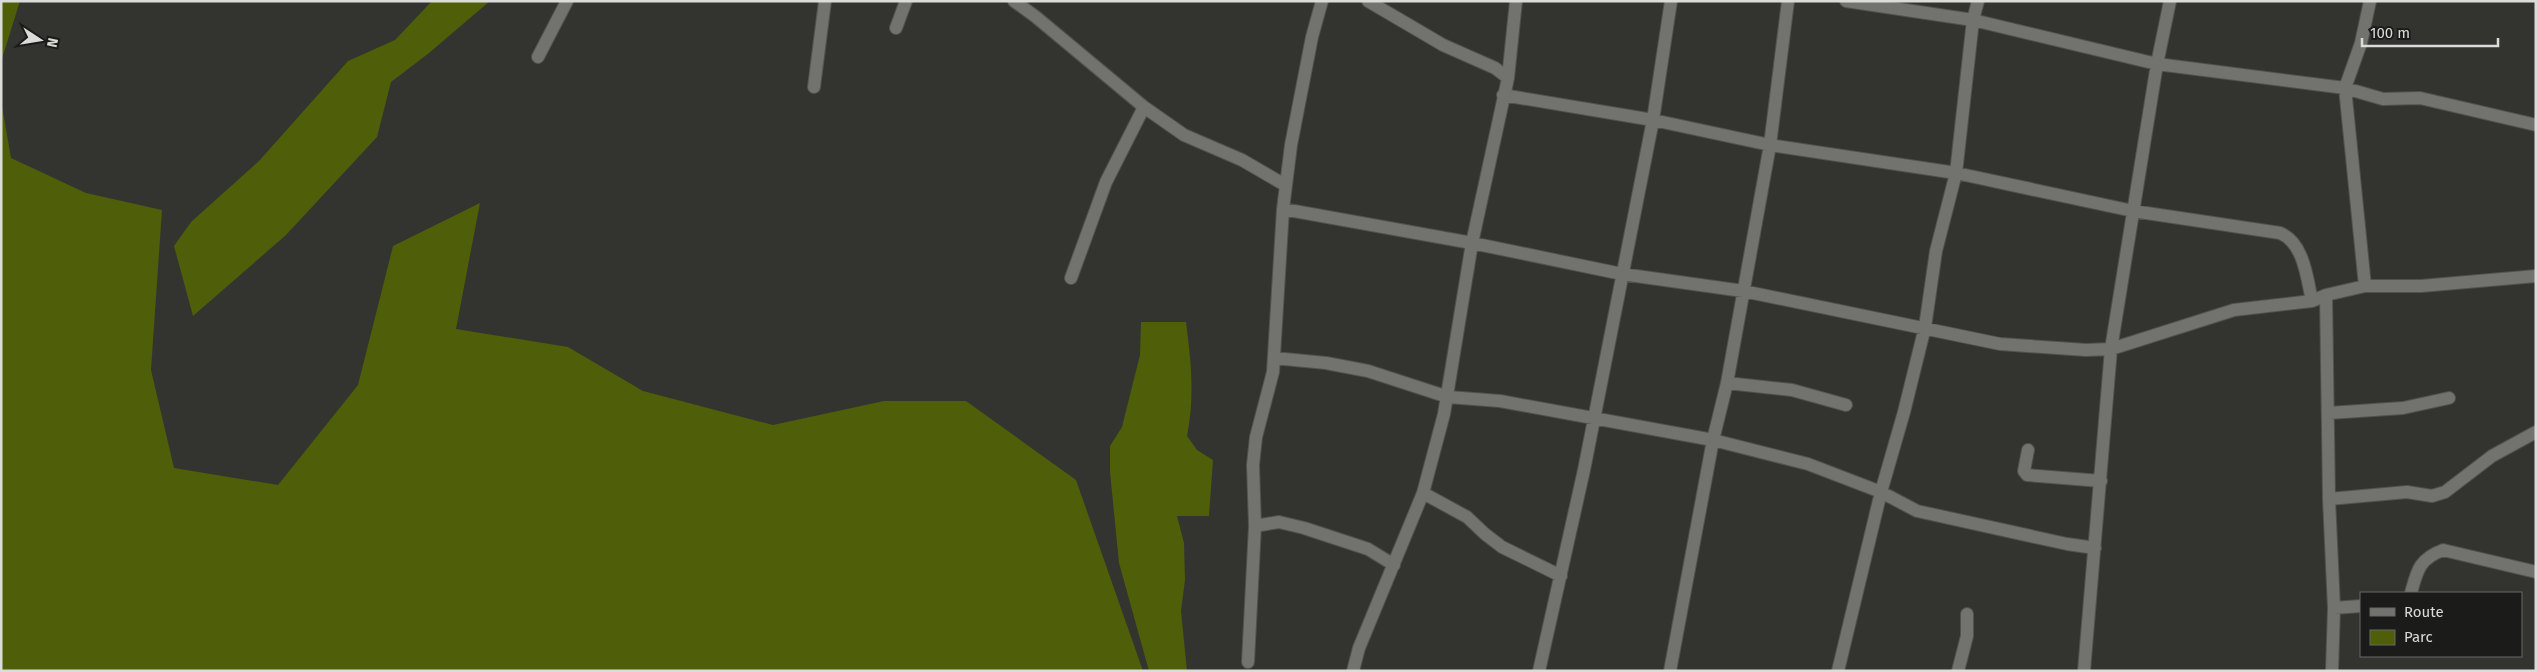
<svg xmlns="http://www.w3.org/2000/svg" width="2537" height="672" viewBox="0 0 2537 672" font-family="'Fira Sans',sans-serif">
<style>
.green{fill:#4e5e09}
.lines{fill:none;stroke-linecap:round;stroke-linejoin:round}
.minor-casing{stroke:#51524e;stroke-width:14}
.minor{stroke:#72736e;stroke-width:12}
</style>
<rect width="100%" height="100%" fill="#333430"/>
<path class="green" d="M1 1H20L1 62Z
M432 1H490L429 53 391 82 377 137 286 235 193 316 174 246 191 222 259 161 348 61 395 40Z
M1 100 11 158 86 193 162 210 151 370 174 468 278 485 358 385 393 246 480 203 456 329 568 347 643 391 773 425 884 401H966L1076 480 1143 671H1Z
M1141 322H1186C1191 362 1195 395 1187 436L1197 450 1213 460 1209 516H1177L1184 543 1185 580 1181 611 1187 671H1149L1119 563 1110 472V446L1122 427 1140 355Z"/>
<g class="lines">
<defs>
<path id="minor" d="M1014 1 1036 17 1144 107 1184 135 1242 160 1285 185
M1368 1 1443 45 1495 68 1508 78
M1846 1 1973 20 2157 64 2345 88 2383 99 2420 98 2536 125
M896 28 906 1
M538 57 567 1
M814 87 825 1
M1503 95 1653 120 1770 145 1956 173 2133 211 2280 233C2304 243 2307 278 2312 301
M1283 209 1472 243 1622 274 1743 291 2000 344 2086 350 2111 349 2234 310 2312 301 2326 295 2365 286 2345 88 2361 43 2370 1
M1071 278 1106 182 1144 107
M2365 286H2421L2536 276
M2326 295 2329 499 2334 608 2332 671
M1274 358 1326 363 1368 371 1448 397 1500 401 1713 440 1808 464 1881 492 1917 511 2067 544 2095 548
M1727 383 1792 390 1846 405
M2329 413 2403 408 2449 398
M2028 450 2024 471 2027 475 2101 481
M1423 493 1467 517 1485 534 1502 547 1561 576
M2329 499 2407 492 2432 496 2445 492 2492 456 2536 432
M1255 526 1279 522 1304 528 1368 549 1394 565
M2411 593C2417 571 2419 559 2443 550L2536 572
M2334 608 2361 606
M1248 662 1255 526 1253 465 1256 437 1273 372 1283 209 1291 145 1312 37 1322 1
M1353 671 1359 648 1423 493 1444 414 1472 243 1508 78 1516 1
M1539 671 1584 470 1653 120 1671 1
M1670 671 1713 440 1727 383 1770 145 1788 1
M1838 671 1881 492 1904 412 1925 327 1936 251 1956 173 1973 20 1978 1
M1958 671 1967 636V614
M2084 671 2111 349 2157 64 2170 1"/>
</defs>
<use href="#minor" class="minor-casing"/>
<use href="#minor" class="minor"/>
</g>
<rect width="2537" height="672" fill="none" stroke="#dbdcd9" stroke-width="5"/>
<rect x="2360" y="592" width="162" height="65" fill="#1b1c1a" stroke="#686966"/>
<rect x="2370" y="608" width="25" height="8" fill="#72736e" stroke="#686966"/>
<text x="2404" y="617" font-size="15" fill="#dbdcd9">Route</text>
<rect x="2370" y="630" width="25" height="15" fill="#4e5e09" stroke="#686966"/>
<text x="2404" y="642" font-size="15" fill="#dbdcd9">Parc</text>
<g transform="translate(40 40) rotate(102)" stroke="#1b1c1a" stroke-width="4" paint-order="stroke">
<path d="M0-4L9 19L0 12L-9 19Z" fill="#dbdcd9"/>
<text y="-8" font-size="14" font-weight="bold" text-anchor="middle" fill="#dbdcd9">N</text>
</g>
<path d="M2362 38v8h136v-8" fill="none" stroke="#dbdcd9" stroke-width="2.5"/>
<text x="2370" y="38" font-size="15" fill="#dbdcd9" stroke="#1b1c1a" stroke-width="4" paint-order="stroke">100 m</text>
</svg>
